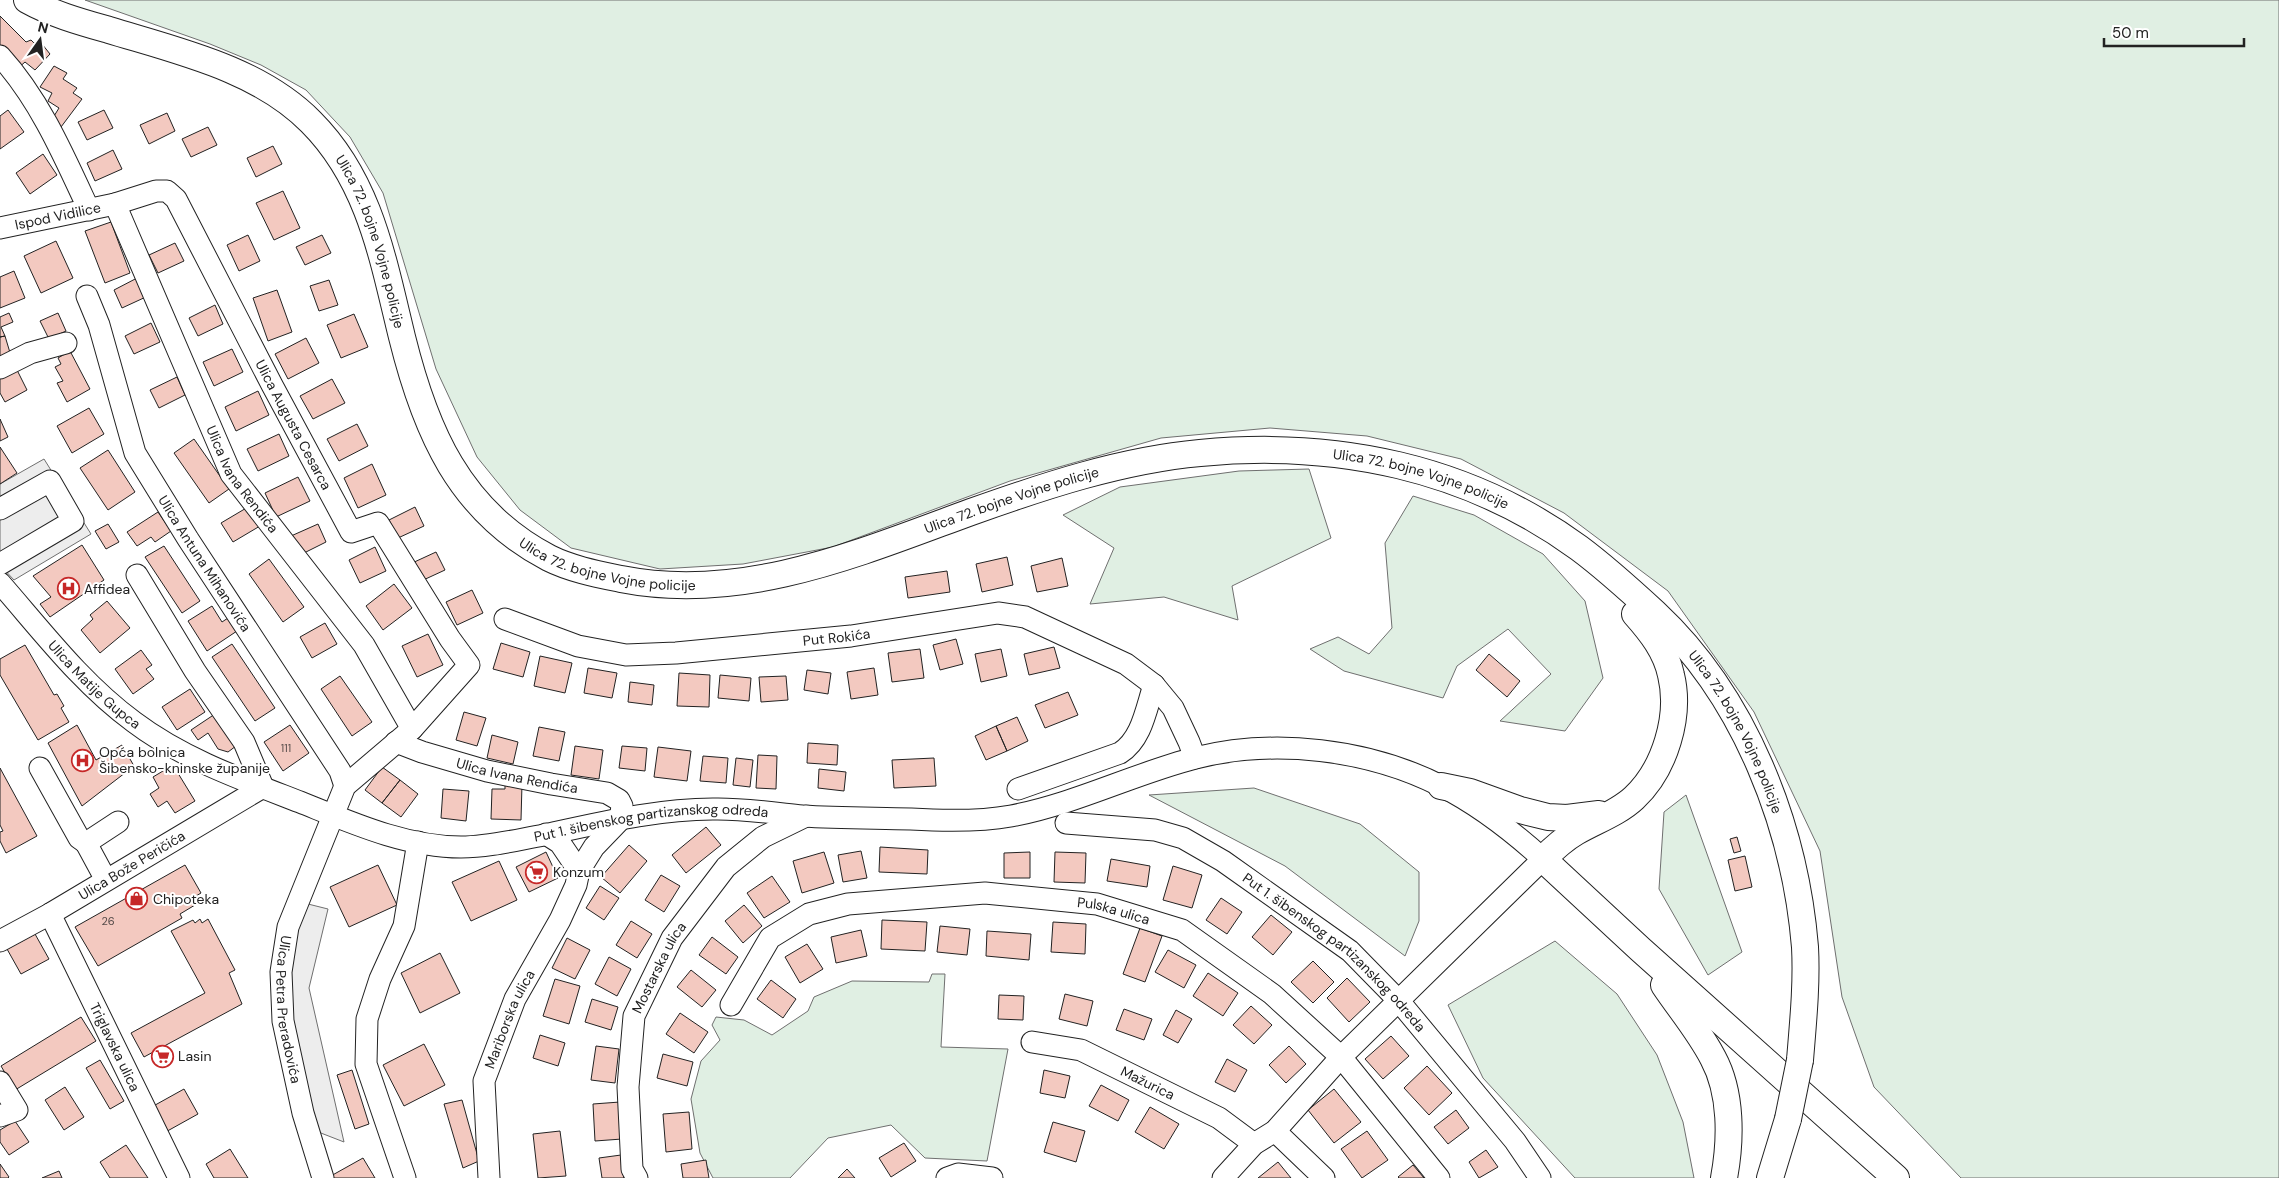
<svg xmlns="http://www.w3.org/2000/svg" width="2279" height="1178" viewBox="0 0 2279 1178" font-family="'DM Sans',sans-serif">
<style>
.green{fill:#e0efe3;stroke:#6f6f6f}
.parking{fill:#ededed;stroke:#6f6f6f}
.building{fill:#f3c9c0;stroke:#222}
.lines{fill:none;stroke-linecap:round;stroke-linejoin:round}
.minor-casing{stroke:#222;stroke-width:23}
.major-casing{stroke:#222;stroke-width:28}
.minor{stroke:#fff;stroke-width:21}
.major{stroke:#fff;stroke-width:26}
.major-bridge-casing{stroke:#222;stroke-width:28;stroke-linecap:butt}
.major-bridge{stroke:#fff;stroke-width:26}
.labels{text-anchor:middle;stroke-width:4;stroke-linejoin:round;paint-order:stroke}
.number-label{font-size:11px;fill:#564c4a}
.street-label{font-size:14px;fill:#222;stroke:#fff}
.poi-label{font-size:14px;fill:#222;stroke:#fff;text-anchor:start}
</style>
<rect width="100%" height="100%" fill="#fff"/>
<path class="green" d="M85 0H2279V1178H1961L1874 1087 1842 997 1820 851 1754 712 1668 591 1564 513 1461 459 1367 436 1270 428 1161 438 1010 481 833 547 743 564 660 569 571 548 520 510 477 457 436 369 383 193 350 137 306 90 261 65 210 44Z
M1309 469 1331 538 1232 586 1238 620 1164 597 1090 604 1114 548 1063 515 1120 487 1239 471Z
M1413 496 1474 515 1543 554 1585 601 1603 678 1565 731 1500 721 1551 674 1508 629 1457 666 1443 698 1344 671 1310 649 1338 637 1369 654 1392 628 1385 543Z
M1254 788 1360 824 1419 872V921L1405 956 1285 866 1149 795Z
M1686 795 1742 952 1708 975 1659 889 1664 812Z
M1555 941 1617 994 1657 1055 1683 1122 1694 1178H1575L1483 1078 1448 1005Z
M932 974H945L941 1047 1008 1049 987 1161 925 1158 891 1125 828 1138 790 1178H713L700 1153 691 1099 701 1061 720 1040 712 1025 716 1017 744 1020 772 1035 808 1011 814 997 852 981 929 982Z"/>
<path class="parking" d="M44 459 91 534 14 580 0 565V484Z
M300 902 328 909 309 988 344 1142 308 1128 285 985Z"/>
<path class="building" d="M0 16 26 42 31 40 34 43 38 39 50 54 35 70 25 62 17 69 0 50Z
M54 66 67 73 63 79 77 88 73 93 82 99 58 131 51 121 59 108 48 101 52 93 40 87Z
M8 110 24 132 0 149V116Z
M104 110 113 128 87 140 78 122Z
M167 113 175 131 149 144 140 125Z
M208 127 217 145 191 157 182 139Z
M273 146 282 164 256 177 247 158Z
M113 150 122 169 95 181 87 163Z
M43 154 57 175 30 194 16 173Z
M283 191 300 228 274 240 256 203Z
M111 222 130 273 105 283 85 231Z
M248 235 260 261 239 271 227 245Z
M322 235 331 253 305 265 296 247Z
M56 241 73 278 41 293 24 256Z
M175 243 184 261 158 273 149 255Z
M14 271 25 298 0 308V277Z
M139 277 148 296 122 308 114 290Z
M329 280 338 305 319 311 310 286Z
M277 290 292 332 268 341 253 298Z
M215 305 223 324 198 336 189 318Z
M9 313 13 322 1 327 5 336 0 337V317Z
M58 313 66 331 49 339 40 321Z
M354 314 368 347 341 358 327 325Z
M151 323 160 342 134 354 125 336Z
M5 336 11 356 0 361V337Z
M306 338 319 363 288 379 275 354Z
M232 349 243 372 214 386 203 362Z
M70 351 90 389 67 402 57 383 63 381 55 367 61 364 58 358Z
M16 368 27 390 5 402 0 393V377Z
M177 377 185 395 159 408 150 390Z
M332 379 345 403 313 419 300 396Z
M258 391 269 415 236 431 225 407Z
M89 408 104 434 72 453 57 426Z
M0 419 8 437 0 441Z
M357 424 368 446 339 461 327 439Z
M279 434 289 456 258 471 247 449Z
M194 439 229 489 209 503 174 453Z
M0 447 17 473 0 484Z
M108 450 135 492 108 510 80 468Z
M372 464 386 495 358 508 344 478Z
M298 477 310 501 276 517 265 493Z
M248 507 260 526 233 542 221 523Z
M415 507 424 526 398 538 389 520Z
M158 512 171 531 155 542 151 537 137 546 127 532Z
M108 524 119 542 106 549 95 531Z
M318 524 326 542 300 555 291 536Z
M82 545 104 580 50 617 40 604 51 597 33 576Z
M164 546 200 601 182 613 145 557Z
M375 547 386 571 360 583 349 560Z
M436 552 445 570 419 582 410 564Z
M1007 557 1013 585 982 592 976 564Z
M1062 558 1068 586 1037 592 1031 566Z
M269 559 304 607 283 622 249 574Z
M947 571 950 592 908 598 905 577Z
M394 584 412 608 383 630 366 606Z
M472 590 483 613 457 625 446 602Z
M107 601 130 628 100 653 81 630 93 619 90 615Z
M212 606 222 622 228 618 237 631 207 651 188 621Z
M325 623 337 644 312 658 300 637Z
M428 634 443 665 417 677 402 646Z
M956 639 963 664 940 670 933 645Z
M501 643 530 652 523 677 493 669Z
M232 644 275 708 255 721 212 657Z
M25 645 54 695 57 694 64 706 61 708 69 722 38 740 0 675V659Z
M1054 647 1060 668 1029 675 1024 654Z
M920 649 924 678 892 682 888 653Z
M1001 649 1007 676 981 682 975 654Z
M141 650 152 665 146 669 154 679 133 694 115 669Z
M1489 654 1520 681 1507 697 1476 670Z
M540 656 572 663 565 693 534 686Z
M588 668 617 673 612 698 584 693Z
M874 668 878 695 851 699 847 672Z
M807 670 831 673 828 694 804 690Z
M679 673 710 675 709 707 677 706Z
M720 675 751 678 749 701 718 698Z
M340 676 372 722 352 736 321 689Z
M786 676 788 700 761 702 759 677Z
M630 682 654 685 652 705 628 702Z
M190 689 205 712 177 730 162 707Z
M1068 692 1078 715 1045 728 1035 705Z
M464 712 486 718 477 746 456 740Z
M215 714 236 746 228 752 218 749 208 733 198 740 191 730Z
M1017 717 1028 741 1007 751 996 726Z
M77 725 96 760 122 745 134 766 82 806 48 743Z
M290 725 309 753 283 771 264 742Z
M996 726 1007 751 986 760 975 736Z
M539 727 565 732 559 761 533 756Z
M492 735 518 742 513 764 487 758Z
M808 743 838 745 837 765 807 763Z
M575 746 603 750 599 779 571 775Z
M622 746 647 748 645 771 619 768Z
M658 747 691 751 687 781 654 777Z
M758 755 777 756 776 789 756 788Z
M703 756 728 758 726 783 700 781Z
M736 758 753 760 750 787 733 785Z
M934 758 936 786 894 788 892 760Z
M173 765 195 801 175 813 167 801 158 807 150 794 159 788 153 777Z
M382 767 400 780 382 803 365 790Z
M0 768 37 836 6 853 0 841V832L3 831 0 825Z
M819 769 846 772 844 791 818 788Z
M400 780 418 794 401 817 382 803Z
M505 783 522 784 521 820 491 819 492 789H505Z
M443 789 469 791 466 821 441 818Z
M706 827 721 845 686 873 672 855Z
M1737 837 1741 851 1734 853 1730 839Z
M629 845 647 861 620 893 601 877Z
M880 847 928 850 927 874 879 872Z
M861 851 867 878 843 882 838 855Z
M546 852 558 878 529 892 516 867Z
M824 852 834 883 802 893 793 861Z
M1030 852V878H1004V853Z
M1055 852 1086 853 1085 883 1054 882Z
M1745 856 1752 887 1735 891 1728 860Z
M1111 859 1150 866 1147 887 1107 881Z
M499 861 517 900 471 921 452 882Z
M185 865 201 893 196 896 200 902 180 914 182 918 98 966 75 927Z
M378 865 397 905 349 927 330 887Z
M1173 866 1202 875 1192 908 1163 900Z
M661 875 680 886 664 912 645 900Z
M772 876 790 902 764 918 747 893Z
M600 886 619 898 604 920 586 908Z
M1221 898 1242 912 1227 934 1206 920Z
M744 905 762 926 743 943 725 921Z
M1271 915 1292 932 1273 955 1252 937Z
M200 919 202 923 208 919 235 970 229 973 242 1004 144 1057 131 1033 205 993 171 931 193 920 195 923Z
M882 920 927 922 925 951 881 949Z
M631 921 652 934 637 958 616 945Z
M1053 922 1086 924 1085 954 1051 952Z
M940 926 970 929 967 955 937 952Z
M1140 928 1162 936 1145 982 1123 974Z
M861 930 867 956 836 963 831 937Z
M987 931 1031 934 1029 960 986 956Z
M35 934 49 959 21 974 7 949Z
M712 937 738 957 726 974 699 955Z
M567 938 590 950 575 979 552 968Z
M807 944 823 969 800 983 785 957Z
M1168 950 1196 965 1184 988 1155 972Z
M440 953 460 993 420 1013 401 973Z
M609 957 631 969 617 996 595 984Z
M1313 961 1334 982 1313 1003 1291 982Z
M691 970 716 990 702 1007 677 987Z
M1208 973 1238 993 1223 1016 1193 996Z
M1347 978 1370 1002 1349 1022 1327 998Z
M555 979 580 986 569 1024 543 1016Z
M771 980 796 999 783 1018 757 999Z
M1065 994 1093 1001 1087 1026 1059 1019Z
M999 995 1024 996 1023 1020 998 1019Z
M592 999 618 1007 611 1030 585 1022Z
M1251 1006 1272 1025 1254 1044 1233 1025Z
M1124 1009 1152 1019 1144 1040 1116 1030Z
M1176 1010 1192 1019 1178 1043 1163 1035Z
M680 1013 708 1032 694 1053 666 1034Z
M81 1017 96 1041 15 1090 1 1066Z
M540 1035 565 1043 558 1066 533 1058Z
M1391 1036 1409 1056 1383 1079 1365 1059Z
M424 1044 445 1085 404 1106 383 1065Z
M596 1046 619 1049 615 1083 591 1080Z
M1289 1046 1306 1064 1286 1083 1269 1065Z
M663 1054 693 1062 687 1086 657 1078Z
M1227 1059 1247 1070 1235 1092 1215 1082Z
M100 1060 124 1101 110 1109 86 1068Z
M1427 1066 1452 1093 1429 1115 1404 1088Z
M352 1070 369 1124 355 1129 337 1075Z
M1044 1070 1070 1076 1065 1098 1040 1093Z
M1101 1085 1129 1100 1118 1121 1089 1106Z
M65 1087 84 1117 64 1130 45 1100Z
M184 1089 198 1114 162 1134 148 1109Z
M1334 1089 1361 1122 1334 1143 1308 1110Z
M462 1100 479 1161 463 1168 444 1104Z
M620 1102 622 1139 595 1141 593 1104Z
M1150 1107 1179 1124 1164 1149 1135 1132Z
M1456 1110 1469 1128 1448 1144 1434 1127Z
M689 1112 692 1149 666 1152 663 1114Z
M15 1121 29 1142 9 1155 0 1142V1130Z
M1053 1122 1085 1131 1076 1162 1044 1152Z
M560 1131 566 1176 538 1178 533 1134Z
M1367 1131 1388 1160 1362 1178 1341 1149Z
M904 1143 916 1161 891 1177 879 1158Z
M126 1145 148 1178H110L100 1162Z
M230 1149 248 1178H214L206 1164Z
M1486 1150 1498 1167 1479 1178 1469 1162Z
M621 1155 624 1178H602L599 1158Z
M363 1158 375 1178H329V1177Z
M706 1160 709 1178H683L681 1164Z
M1278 1162 1291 1178H1258Z
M0 1164 9 1177 8 1178H0Z
M1413 1165 1424 1178H1399L1398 1177Z
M847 1169 855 1178H838Z
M59 1171 62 1178H42Z"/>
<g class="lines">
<defs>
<g id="minor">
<path d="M0 56C40 100 64 156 89 210"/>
<path id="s1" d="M115 204 231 474 364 645 412 729"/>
<path id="s2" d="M0 228 115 204 156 191H167L176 199 272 385 351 532 378 523 450 639 469 665 412 729 345 786 288 927 281 972 283 1021 303 1113 323 1178"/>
<path id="s3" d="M87 296 99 325 135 453 188 539 340 771 345 786"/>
<path d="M0 368 30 353 66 343"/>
<path d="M0 509 50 481 73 521 0 564"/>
<path id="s4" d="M0 583C42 631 82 684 134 722 183 759 243 780 300 802 350 822 405 847 461 847 489 847 516 840 544 835 599 823 661 808 718 809 746 809 774 813 802 816 838 818 874 818 911 819 944 821 978 822 1011 816 1075 804 1133 774 1195 758 1275 738 1368 749 1441 786 1479 805 1512 831 1543 859L1341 1057 1275 1131 1254 1144 1223 1178"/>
<path id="s5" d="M505 619 578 646 626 655 676 653 851 636 998 613 1025 617 1126 664 1154 685 1173 708 1189 742 1195 758"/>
<path id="s6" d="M396 742 422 752 487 771 551 784 607 793 619 800 622 806 620 820 594 847 579 871"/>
<path d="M40 768 79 838 86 843"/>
<path d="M1018 789 1120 753C1142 739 1146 709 1154 685"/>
<path id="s7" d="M1066 823 1155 830 1183 838 1223 861 1350 951 1398 1000 1515 1141 1540 1178"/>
<path d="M106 880 86 843 118 822"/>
<path id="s8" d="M50 914 179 1178"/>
<path id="s9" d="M0 941 50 914 263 787 244 742 195 671 137 575"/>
<path id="s10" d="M731 1005 770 938 809 914 848 904 985 893 1097 904 1182 930 1272 994 1341 1057 1439 1178"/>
<path id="s11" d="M1032 1042 1081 1050 1219 1118 1254 1144"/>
<path d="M0 1082 17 1110 0 1116"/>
<path d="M1275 1131 1324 1178"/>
<path d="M405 1178 366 1064 367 1019 380 979 404 926 418 842"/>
<path id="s12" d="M489 1178 484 1081 515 999 560 920 576 885 579 871 560 843 546 834"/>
<path id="s13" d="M637 1178 632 1169 628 1087 634 1016 672 938 726 867 763 837 806 816"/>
<path d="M947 1178 958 1174 992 1178"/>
</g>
<g id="major">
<path id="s14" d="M27 0C52 14 81 22 109 30 178 51 259 69 311 122 370 181 383 260 402 337 425 430 459 511 549 558 571 569 597 574 621 579 743 603 859 553 971 512 1044 486 1122 460 1200 453 1336 440 1468 467 1579 548 1606 568 1630 590 1655 613 1745 697 1795 826 1805 947 1807 984 1803 1023 1800 1060"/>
<path d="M1635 614C1651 632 1666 651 1671 675 1681 716 1665 769 1634 798 1618 813 1595 821 1576 832 1564 839 1553 849 1543 859L1640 949 1896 1178"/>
<path d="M1441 786 1470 792 1520 810 1548 817 1567 818 1599 814"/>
<path d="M1664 985C1680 1009 1699 1031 1713 1058 1732 1093 1731 1140 1724 1178"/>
<path d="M1770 1178 1788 1119"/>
</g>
</defs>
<use href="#minor" class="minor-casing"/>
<use href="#major" class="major-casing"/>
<use href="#minor" class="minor"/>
<use href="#major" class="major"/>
<defs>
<path id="major-bridge" d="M1788 1119 1800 1060"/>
</defs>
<use href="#major-bridge" class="major-bridge-casing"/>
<use href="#major-bridge" class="major-bridge"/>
</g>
<defs>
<symbol id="hospital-ring" viewBox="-11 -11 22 22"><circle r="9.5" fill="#fff" stroke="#c62828" stroke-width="1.5"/><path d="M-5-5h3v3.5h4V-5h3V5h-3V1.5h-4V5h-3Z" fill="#c62828"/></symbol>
<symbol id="supermarket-ring" viewBox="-11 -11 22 22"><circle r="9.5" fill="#fff" stroke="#c62828" stroke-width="1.5"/><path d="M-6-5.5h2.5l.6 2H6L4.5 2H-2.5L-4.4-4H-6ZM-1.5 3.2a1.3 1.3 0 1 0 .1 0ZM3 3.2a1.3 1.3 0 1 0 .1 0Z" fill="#c62828"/></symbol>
<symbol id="shop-ring" viewBox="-11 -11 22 22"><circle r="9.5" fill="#fff" stroke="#c62828" stroke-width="1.5"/><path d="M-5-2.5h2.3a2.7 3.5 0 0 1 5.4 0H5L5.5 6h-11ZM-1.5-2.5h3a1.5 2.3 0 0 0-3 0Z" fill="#c62828"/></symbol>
</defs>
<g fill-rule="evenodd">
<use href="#hospital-ring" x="56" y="576" width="25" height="25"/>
<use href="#hospital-ring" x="70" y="748" width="25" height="25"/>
<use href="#supermarket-ring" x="524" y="860" width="25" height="25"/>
<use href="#shop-ring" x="124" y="886" width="25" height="25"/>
<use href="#supermarket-ring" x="150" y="1044" width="25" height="25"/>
</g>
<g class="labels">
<g class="number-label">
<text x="286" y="752">111</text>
<text x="108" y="925">26</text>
</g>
<g class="street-label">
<text dy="5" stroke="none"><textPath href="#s2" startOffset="59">Ispod Vidilice</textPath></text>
<text dy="5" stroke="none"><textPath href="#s14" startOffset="448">Ulica 72. bojne Vojne policije</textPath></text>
<text dy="5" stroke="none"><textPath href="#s2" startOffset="438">Ulica Augusta Cesarca</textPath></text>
<text dy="5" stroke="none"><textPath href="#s1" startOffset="304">Ulica Ivana Rendića</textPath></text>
<text dy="5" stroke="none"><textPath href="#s14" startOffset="1722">Ulica 72. bojne Vojne policije</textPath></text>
<text dy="5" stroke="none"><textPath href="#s14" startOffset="1302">Ulica 72. bojne Vojne policije</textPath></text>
<text dy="5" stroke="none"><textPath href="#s14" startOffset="882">Ulica 72. bojne Vojne policije</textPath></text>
<text dy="5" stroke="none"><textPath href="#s3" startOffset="295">Ulica Antuna Mihanovića</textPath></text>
<text dy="5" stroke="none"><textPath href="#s5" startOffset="338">Put Rokića</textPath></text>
<text dy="5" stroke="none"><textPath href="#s4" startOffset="139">Ulica Matije Gupca</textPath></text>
<text dy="5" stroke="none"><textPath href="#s14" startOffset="2142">Ulica 72. bojne Vojne policije</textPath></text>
<text dy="5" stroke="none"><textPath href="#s6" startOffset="126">Ulica Ivana Rendića</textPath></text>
<text dy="5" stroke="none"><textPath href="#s4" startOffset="739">Put 1. šibenskog partizanskog odreda</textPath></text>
<text dy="5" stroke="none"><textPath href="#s9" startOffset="152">Ulica Bože Peričića</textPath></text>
<text dy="5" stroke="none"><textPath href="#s10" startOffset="431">Pulska ulica</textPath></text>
<text dy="5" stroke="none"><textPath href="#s7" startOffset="309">Put 1. šibenskog partizanskog odreda</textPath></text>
<text dy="5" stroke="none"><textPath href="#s13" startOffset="218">Mostarska ulica</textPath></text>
<text dy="5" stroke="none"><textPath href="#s2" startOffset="1166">Ulica Petra Preradovića</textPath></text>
<text dy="5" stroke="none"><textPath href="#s12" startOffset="164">Mariborska ulica</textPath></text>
<text dy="5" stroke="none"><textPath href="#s8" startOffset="148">Triglavska ulica</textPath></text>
<text dy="5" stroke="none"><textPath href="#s11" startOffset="124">Mažurica</textPath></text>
</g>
<g class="poi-label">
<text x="84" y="594">Affidea</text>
<text x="99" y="757">Opća bolnica<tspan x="99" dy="16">Šibensko-kninske županije</tspan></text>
<text x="553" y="877">Konzum</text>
<text x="153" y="904">Chipoteka</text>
<text x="178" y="1061">Lasin</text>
</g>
</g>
<g transform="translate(40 40) rotate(14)" stroke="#ffffff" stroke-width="4" paint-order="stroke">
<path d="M0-4L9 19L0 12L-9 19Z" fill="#222222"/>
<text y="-8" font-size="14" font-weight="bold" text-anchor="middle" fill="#222222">N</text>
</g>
<path d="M2104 38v8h140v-8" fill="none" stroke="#222222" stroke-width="2.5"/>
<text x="2112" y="38" font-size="15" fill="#222222" stroke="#ffffff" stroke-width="4" paint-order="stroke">50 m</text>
</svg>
